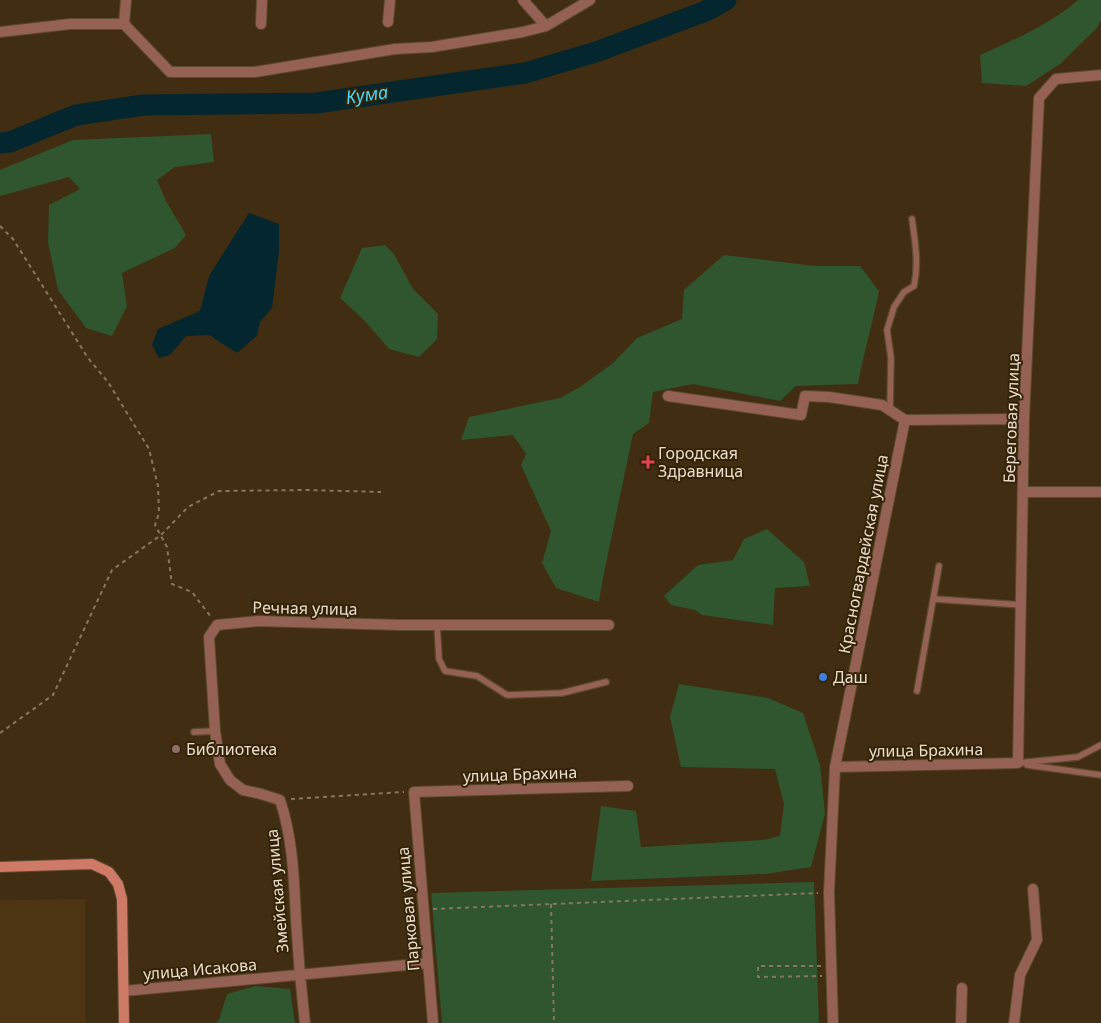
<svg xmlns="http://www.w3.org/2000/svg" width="1101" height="1023" viewBox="0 0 1101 1023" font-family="'Noto Sans',sans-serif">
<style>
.built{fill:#4d3513}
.green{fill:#2f562e}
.water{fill:#04262e}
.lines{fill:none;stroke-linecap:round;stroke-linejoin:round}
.river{stroke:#04262e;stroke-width:21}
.lane-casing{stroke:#5b4930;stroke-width:8}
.street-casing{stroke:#5b4930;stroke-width:12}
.secondary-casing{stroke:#5b4930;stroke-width:12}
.path{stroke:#877760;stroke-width:2;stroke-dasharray:4 4;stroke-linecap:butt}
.lane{stroke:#966155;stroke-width:5.5}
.street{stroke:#966155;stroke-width:10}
.secondary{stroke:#ce7a67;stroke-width:10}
.health-dot{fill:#e0444e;stroke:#352308;stroke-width:2}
.shop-dot{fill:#3f7fe0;stroke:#352308;stroke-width:2}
.education-dot{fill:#8d6e63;stroke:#352308;stroke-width:2}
.labels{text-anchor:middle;stroke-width:4;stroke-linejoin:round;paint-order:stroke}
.street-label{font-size:16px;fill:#e9ddcd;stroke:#352308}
.poi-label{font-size:16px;fill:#e9ddcd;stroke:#352308;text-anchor:start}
.water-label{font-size:18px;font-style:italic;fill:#44dafd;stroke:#352308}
</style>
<rect width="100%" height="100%" fill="#402d12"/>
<path class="built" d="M85 899V1023H0V900Z"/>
<path class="green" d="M1078 0H1101V20L1097 28 1060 64 1026 86 982 83 980 55C1014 40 1049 25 1078 0Z
M211 134 214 162 175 167 157 180 166 201 186 235 175 248 122 273 127 306 112 336 86 328 58 290 48 242 49 205 80 189 69 177 0 196V170L73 140Z
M385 245 394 254 413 289 438 314 437 339 419 357 389 349 364 320 340 298 362 248Z
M724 255 815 266H860L879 291C873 322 864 352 858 384L796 386 780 401 693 384 653 392 649 423 633 434 603 578 599 602 556 588 542 563 551 531 521 465 526 454 513 435 461 440 469 417 560 398 580 387 613 363 637 338 682 319 684 290Z
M767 529 804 562 810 586 775 588 773 625 702 615 695 610 671 605 664 596 698 565 733 560 744 539Z
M679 684 768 698 803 713 820 765 825 814 811 867 766 874 591 881 601 806 636 811 641 847 763 840 780 836 784 804 775 769 681 767 670 717Z
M814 882 819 1023H442L431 893Z
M255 986 290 989 295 1023H216L219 1020 227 994Z"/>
<path class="water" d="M249 213 279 224V251L272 308 260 322 257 336 237 353 209 335 186 336 170 355 159 358 152 345 158 329 200 311 209 276Z"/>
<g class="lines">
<path class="river" d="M0 143 10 142 76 115 143 105 316 103 525 73 596 52 706 11 726 0"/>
<defs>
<path id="lane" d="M890 410 891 358 887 330 894 307 904 292 914 286C919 264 915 241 912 219
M934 599 1021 605
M437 625 439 659 445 671 477 676 507 695 562 693 606 682
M917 691 939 566
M194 732 215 731
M1018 763 1078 757 1101 745
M1027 765 1101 775"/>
<path id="street" d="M523 0 546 26
M388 22 390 0
M124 24 126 0
M261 24 262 0
M0 32 70 24H124L170 72H255L395 49 432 47 523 32 546 26 590 0
M668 396 801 415 805 396 829 397 882 405 905 420 1024 419
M1024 492H1101
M835 767 1018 763 1024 419 1039 98 1056 79 1101 75
M124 991 428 963
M305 1023C301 989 298 955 296 920 294 879 293 839 280 800L261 794 243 790 230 780 220 764 215 731 209 637 217 625 258 621 400 625H609
M433 1023 414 792 628 786
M833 1023 829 892 835 767 905 420
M961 1023 962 988
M1014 1023 1020 975 1037 940 1033 889"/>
<path id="secondary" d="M0 867 92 864 109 872 118 884 122 899 124 1023"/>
</defs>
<use href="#lane" class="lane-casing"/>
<use href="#street" class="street-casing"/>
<use href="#secondary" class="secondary-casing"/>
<path class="path" d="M0 226 13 239 88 358 108 382 149 449 158 486 159 513 155 525 167 547 172 584 192 592 211 617
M0 733 53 695 112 570 161 535 188 507 219 491 306 490 381 492
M291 799 404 792
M551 904 554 1023
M433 909 818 893
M821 966H758V977L822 976"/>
<use href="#lane" class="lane"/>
<use href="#street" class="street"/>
<use href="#secondary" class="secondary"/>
</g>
<path class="health-dot" d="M645.5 454.5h5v5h5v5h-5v5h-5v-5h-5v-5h5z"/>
<circle class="shop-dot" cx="823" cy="677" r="5"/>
<circle class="education-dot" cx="176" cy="749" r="5"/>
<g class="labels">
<g class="street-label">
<text transform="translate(1011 418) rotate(-88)" y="6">Береговая улица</text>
<text transform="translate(863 554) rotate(-79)" y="6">Красногвардейская улица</text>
<text transform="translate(305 608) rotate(1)" y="6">Речная улица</text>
<text transform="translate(926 750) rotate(-1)" y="6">улица Брахина</text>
<text transform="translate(520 774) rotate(-2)" y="6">улица Брахина</text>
<text transform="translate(277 891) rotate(-95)" y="6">Змейская улица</text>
<text transform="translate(408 909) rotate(-95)" y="6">Парковая улица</text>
<text transform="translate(200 969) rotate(-5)" y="6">улица Исакова</text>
</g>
<g class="poi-label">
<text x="658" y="459">Городская<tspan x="658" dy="18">Здравница</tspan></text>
<text x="833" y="683">Даш</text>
<text x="186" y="755">Библиотека</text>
</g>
<g class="water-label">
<text transform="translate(367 95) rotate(-8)" y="6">Кума</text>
</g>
</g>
</svg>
